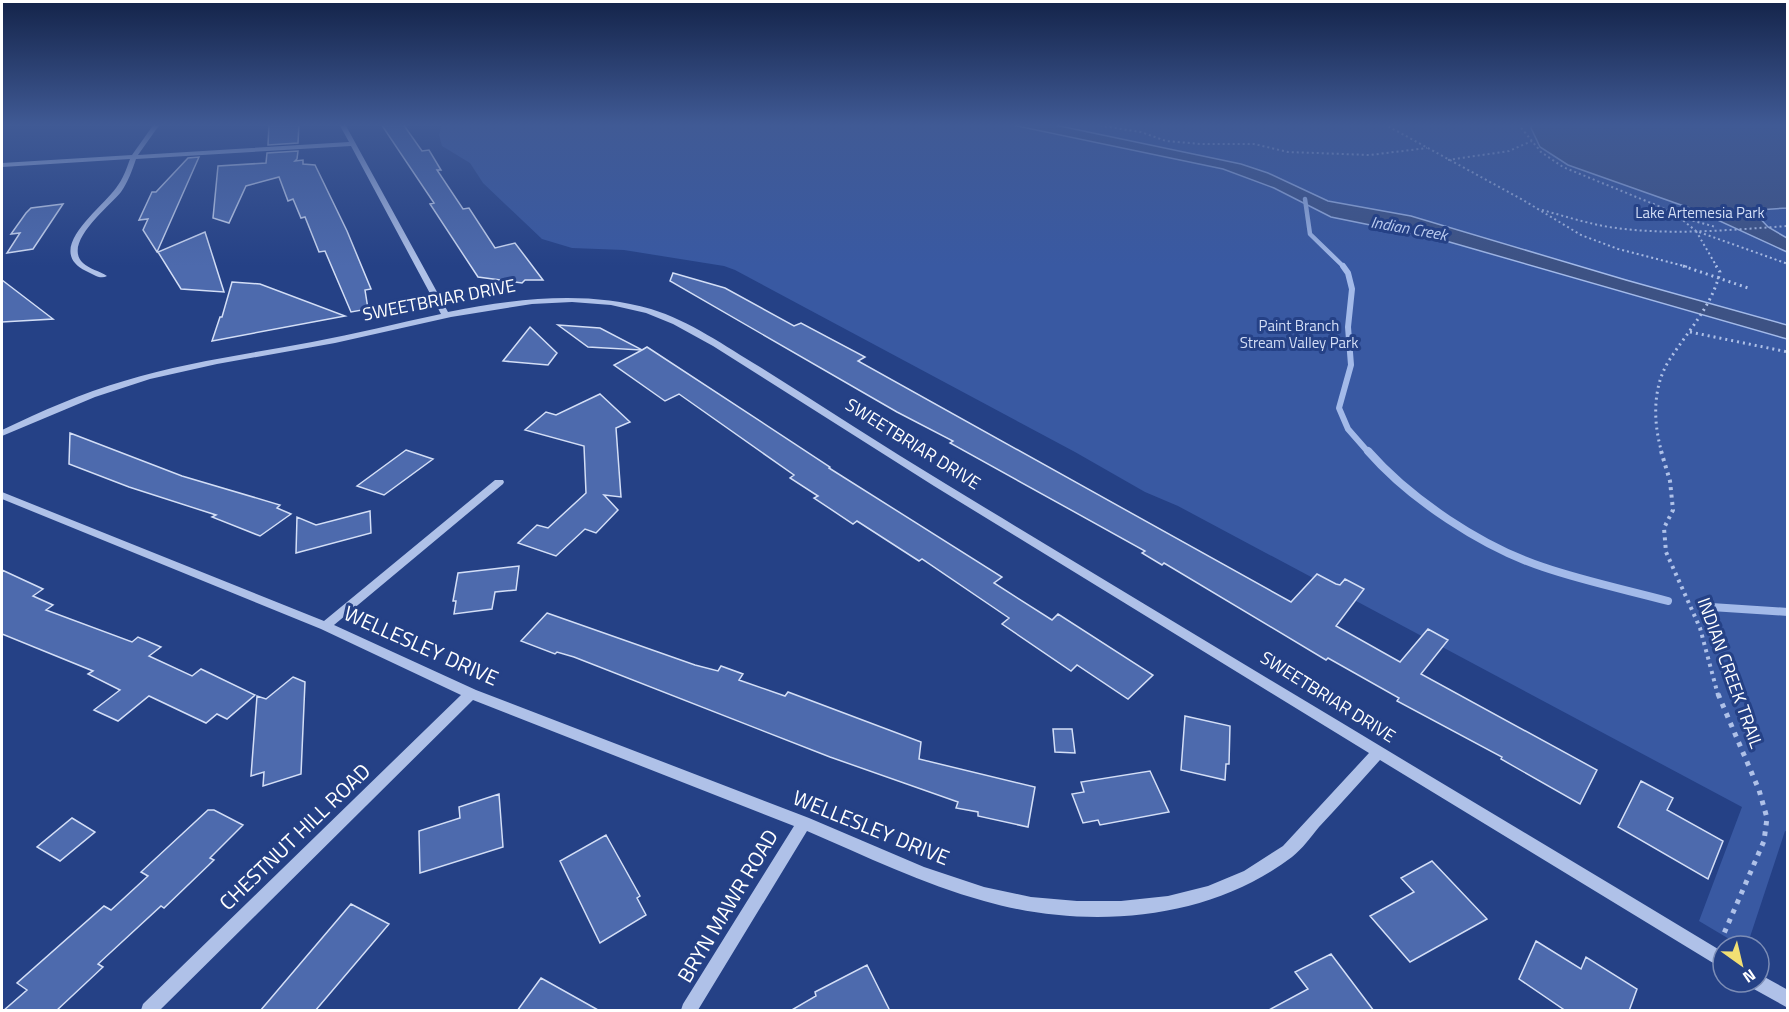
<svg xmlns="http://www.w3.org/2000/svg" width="1789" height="1012" viewBox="0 0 1789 1012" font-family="'Titillium Web',sans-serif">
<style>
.green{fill:#3959a2}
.water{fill:#3d5284;stroke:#a3bae9;stroke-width:1.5}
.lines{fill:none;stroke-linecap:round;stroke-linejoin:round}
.stream-far2{stroke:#a3bae9;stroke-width:4.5}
.stream-far1{stroke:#a3bae9;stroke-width:6}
.stream{stroke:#a3bae9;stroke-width:8}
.building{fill:#4d6aad;stroke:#d3def6;stroke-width:1.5}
.path-far3{stroke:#afc1e8;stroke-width:2;stroke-dasharray:2 3;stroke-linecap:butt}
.path-far2{stroke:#afc1e8;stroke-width:3;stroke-dasharray:2 4;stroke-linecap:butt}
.path-far1{stroke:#afc1e8;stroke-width:4;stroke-dasharray:3 4.5;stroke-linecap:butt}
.path{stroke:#afc1e8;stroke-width:5;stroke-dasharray:4.5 6;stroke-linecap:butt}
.minor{fill:#afc1e8;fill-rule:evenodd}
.labels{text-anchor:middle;stroke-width:6;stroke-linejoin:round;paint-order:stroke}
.far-park-label{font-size:15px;fill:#d3def6;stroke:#254186}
.far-water-label{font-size:16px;font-style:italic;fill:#bbccf0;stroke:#254186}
.street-label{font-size:18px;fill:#fff;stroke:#254186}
.near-street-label{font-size:21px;fill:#fff;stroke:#254186}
</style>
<rect width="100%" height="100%" fill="#254186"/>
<path class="green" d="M442 124H1787L1788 832 1785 831 1747 946H1741L1699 921 1742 807 1178 506 1145 492 1075 452 735 270 724 266 624 250 572 248 542 239 483 183 470 163 442 146 439 135Z"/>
<path class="water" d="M1008 124H1050L1241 164 1268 173 1328 201 1411 216 1626 280 1787 325V339L1439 239 1331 217 1274 188 1223 169Z
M1533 124H1787V208L1758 210 1756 214 1768 227 1787 238V252L1698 211 1568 165 1540 147 1531 128Z"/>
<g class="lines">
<path class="stream-far2" d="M1305 199 1310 234 1344 267"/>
<path class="stream-far1" d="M1343 266 1348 273 1352 289 1348 327 1351 365 1339 408 1348 429 1369 453"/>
<path class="stream" d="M1368 451C1410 499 1482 547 1543 567 1584 581 1627 590 1668 601
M1711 607 1788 612"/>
</g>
<path class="building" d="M269 124H299L298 143 268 145Z
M381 124H403L422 151 429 150 441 170H437L463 209 469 208 495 248 515 243 543 280H525L522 283 478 277 430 204 434 203Z
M298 151 297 159 295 161 303 160V164L315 165 347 231 371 289 365 290 368 309 351 312 325 251 319 252 305 217 301 218 293 199 288 201 279 177 246 186 229 223 213 218 218 166 266 163 267 153Z
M199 157 157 252 143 230 148 219 139 220 152 192H156L188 158Z
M63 204 33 249 7 253 20 233 11 234 26 213 31 208Z
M205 232 224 292 181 289 158 252Z
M673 273 725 288 794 326 801 323 865 357 858 361 1291 602 1317 574 1336 584 1340 585 1345 579 1364 589 1336 626 1400 662 1428 629 1448 640 1421 674 1597 770 1580 804 1501 759 1502 757 1397 701 1399 698 1328 658 1326 660 1164 563 1162 565 1142 553 1145 551 950 443 953 441 897 412 670 281Z
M2 280 53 319 2 322Z
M232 282 260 284 345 316 212 341 220 317H222Z
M558 325 600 328 642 350 647 347 830 467 829 468 1002 577 994 583 1052 620 1058 614 1153 675 1128 699 1077 665 1071 671 1002 624 1009 618 922 559 919 561 857 521 853 524 814 498 818 496 790 478 794 475 679 394 665 401 614 365 642 350 588 347Z
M530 327 557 353 548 365 503 361Z
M600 394 630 422 616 428 621 497 604 495 618 510 596 533 585 529 556 556 518 543 537 525 548 528 586 493 584 446 525 430 546 412 556 415Z
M70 433 182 476 280 505 277 508 291 514 260 536 212 517 216 515 129 487 69 464Z
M406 450 433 459 384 495 357 486Z
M370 511 371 533 296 553 297 517 316 525Z
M519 566 516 590 495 592 492 609 454 614 456 601H453L458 573Z
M2 570 43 589 33 596 53 605 46 610 132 642 138 637 161 647 149 656 192 676 201 669 255 695 227 719 217 714 206 723 149 696 118 721 94 710 120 690 88 674 93 671 2 634Z
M547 613 695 665 718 671 721 666 743 674 739 680 785 696 788 692 921 742 919 759 1035 787 1028 827 978 816V812L956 808 958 802 830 757 574 657 557 652 555 654 521 641Z
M293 677 305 682 301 774 263 786 264 772 251 776 257 696 266 699Z
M1185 716 1230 726 1229 764H1226L1225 780 1181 770Z
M1053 729H1072L1075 753 1055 752Z
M1150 771 1169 812 1100 825 1098 820 1083 823 1072 794 1084 792 1081 782Z
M1641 781 1673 798 1667 810 1723 841 1708 879 1618 827Z
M499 794 503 847 420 873 419 831 460 818 459 807Z
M208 810H214L243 825 210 858 214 860 164 908 161 906 98 964 103 967 56 1011H3L27 990 17 983 104 906 111 910 148 876 141 872Z
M72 818 95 832 60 861 37 847Z
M606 835 640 896 637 898 646 915 600 943 560 861Z
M1432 861 1487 919 1410 962 1370 916 1414 892 1401 878Z
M351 904 389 924 315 1011H260Z
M1536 941 1581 969 1586 957 1637 989 1629 1011H1566L1519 979Z
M1331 954 1374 1011H1267L1308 989 1295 972Z
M867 965 890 1011H790L816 996 815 992Z
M541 978 600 1011H517Z"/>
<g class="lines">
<path class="path-far3" d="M1090 124 1141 132 1166 141 1201 144H1254L1288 152 1370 155 1427 148
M1384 124 1523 200 1581 235 1618 249 1688 267
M1518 124 1541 152 1563 167 1673 212 1696 231 1788 264
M1448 160 1509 151 1532 141
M1542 210C1564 216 1586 223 1609 227 1668 236 1728 230 1788 226
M1683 218 1716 227
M1696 231 1717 267"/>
<path class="path-far2" d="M1683 266 1751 289
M1690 332 1788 352
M1662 453C1653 423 1652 386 1670 359 1688 331 1712 306 1720 272L1716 266"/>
<path class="path-far1" d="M1661 451 1670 481 1673 510 1664 528 1666 552 1700 628 1718 695"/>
<path class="path" d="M1718 694 1759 790 1767 818 1764 841 1722 938"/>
<path class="minor" d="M154 124H160L138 155 349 142 339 124H345L448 312C515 299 584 290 651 309 690 321 725 346 760 367 822 406 883 446 946 484 1204 641 1464 796 1723 952V969L1380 760C1360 782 1340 805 1319 827 1311 837 1302 849 1292 857 1206 922 1085 930 984 901 923 884 865 856 807 831L698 1010H681L683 1004 794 826 473 700 160 1010H141L143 1004 461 695 321 629 2 499V492L324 621 495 480H503L504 482 503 484 334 625 476 690 809 818 924 867 984 887 1031 897 1077 901H1121L1168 896 1208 886 1244 871 1283 846 1369 753 934 486 713 346 673 324 646 313 611 305 572 302 532 304 451 317 335 343 217 364 150 379 95 397 2 436V430C42 411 82 393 124 381 185 362 249 354 312 342 355 334 398 323 441 314L351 146 136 159C132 171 128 182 121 192 109 207 62 243 83 263 89 269 100 271 107 276 100 280 93 274 86 271 43 250 101 209 116 188 123 179 126 170 130 159L2 167V163L132 155Z
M1759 974 1788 990V1008L1752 988 1750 982H1759Z"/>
</g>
<linearGradient id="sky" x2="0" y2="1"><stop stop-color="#14244a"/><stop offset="0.47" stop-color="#405a95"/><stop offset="1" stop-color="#405a95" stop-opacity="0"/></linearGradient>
<rect width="1789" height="266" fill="url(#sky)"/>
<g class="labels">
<g class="far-park-label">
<text x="1700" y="218">Lake Artemesia Park</text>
<text x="1299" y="331">Paint Branch<tspan x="1299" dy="17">Stream Valley Park</tspan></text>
</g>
<g class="far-water-label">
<text transform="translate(1409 228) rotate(10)" y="6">Indian Creek</text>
</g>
<g class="street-label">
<text transform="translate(439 300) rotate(-11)" y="6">SWEETBRIAR DRIVE</text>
<text transform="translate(913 444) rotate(32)" y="6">SWEETBRIAR DRIVE</text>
<text transform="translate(1730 673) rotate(70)" y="6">INDIAN CREEK TRAIL</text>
<text transform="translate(1328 697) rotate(32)" y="6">SWEETBRIAR DRIVE</text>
</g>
<g class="near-street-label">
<text transform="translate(421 646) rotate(24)" y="7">WELLESLEY DRIVE</text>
<text transform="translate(871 828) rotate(22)" y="7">WELLESLEY DRIVE</text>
<text transform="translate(295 837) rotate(-44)" y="7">CHESTNUT HILL ROAD</text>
<text transform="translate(728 906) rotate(-59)" y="7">BRYN MAWR ROAD</text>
</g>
</g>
<rect width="1789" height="1012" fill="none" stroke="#ffffff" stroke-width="6"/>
<g transform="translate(1741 964) rotate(146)"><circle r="28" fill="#254186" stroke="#7c8db6" stroke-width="1.5"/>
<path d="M0-4.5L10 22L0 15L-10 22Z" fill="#f2df73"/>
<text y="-9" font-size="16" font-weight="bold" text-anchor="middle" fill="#ffffff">N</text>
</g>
</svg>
